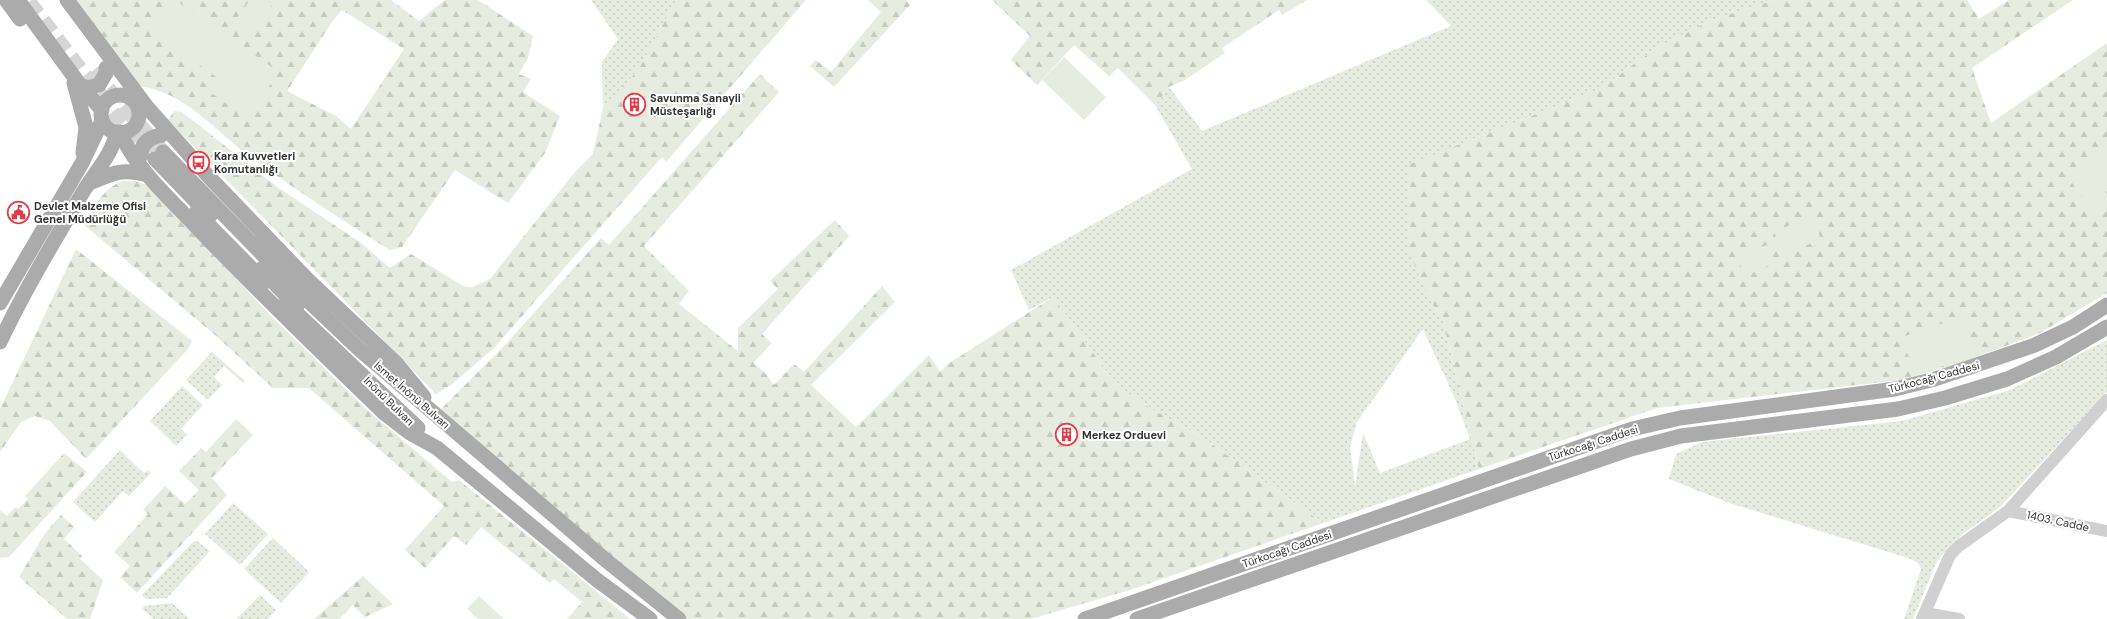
<svg xmlns="http://www.w3.org/2000/svg" width="2107" height="619" viewBox="0 0 2107 619" font-family="'DM Sans',sans-serif">
<style>
.grass{fill:url(#grass-dots);fill-rule:evenodd}
.forest{fill:url(#forest-firs);fill-rule:evenodd}
.pitch{fill:#e6ecdf}
.lines{fill:none;stroke-linecap:round;stroke-linejoin:round}
.major-tunnel{stroke:#d6d6d6;stroke-width:15;stroke-dasharray:15 8;stroke-linecap:butt}
.minor{stroke:#d0d0d0;stroke-width:12}
.major{stroke:#ababab;stroke-width:15}
.labels{text-anchor:middle;stroke-width:4;stroke-linejoin:round;paint-order:stroke}
.poi-label{font-size:11px;font-weight:bold;fill:#333;stroke:#fff;text-anchor:start}
.street-label{font-size:11px;fill:#333;stroke:#fff}
</style>
<defs>
<pattern id="grass-dots" width="8" height="8" patternUnits="userSpaceOnUse"><rect width="8" height="8" fill="#e6ecdf"/><path d="M2 2h.1M6 6h.1" fill="none" stroke="#c6cbc0" stroke-width="1.8" stroke-linecap="round"/></pattern>
<pattern id="forest-firs" width="22" height="20" patternUnits="userSpaceOnUse"><rect width="22" height="20" fill="#e6ecdf"/><path d="M5 1l3.5 6h-7zM16 11l3.5 6h-7z" fill="#c6cbc0"/></pattern>
</defs>
<rect width="100%" height="100%" fill="#fff"/>
<path class="grass" d="M591 0H676L639 69 603 108 602 62 618 39Z
M1426 0H1774L1712 20 1656 48 1600 89 1463 143 1429 298 1443 320 1479 469 1323 523 1200 436 1150 408 1125 391 1106 371 1053 297 1029 310 1011 270 1192 169 1155 105 1169 87 1202 131 1451 26ZM1423 329 1455 399 1470 439 1380 473 1363 433 1355 486 1350 447 1357 422Z
M2107 340V392L2001 506 1963 534 1946 550 1936 563 1913 619H1904L1921 569 1918 563 1911 559 1729 503 1669 479 1676 454 1702 442 1902 421 2010 390Z
M212 352 245 381 243 383 224 366 214 377 222 385 208 400 186 380Z
M182 386 203 405 181 429 187 435 176 446 150 421Z
M120 450 144 473 148 470 151 473 129 496 123 491 95 522 73 502Z
M233 503 268 534 240 565 205 534Z
M273 538 309 572 281 603 244 569Z
M197 541 210 551 167 598 146 599 142 595 193 542Z
M260 595 276 610 267 619H236Z
M172 603 189 619H154L142 609 144 606Z"/>
<path class="forest" d="M67 0H391L419 21 445 0H478L533 36 528 58 519 74 531 79 523 92 560 116 545 153 508 203 455 170 402 247 390 250C343 221 298 191 253 159 217 133 186 92 139 86ZM342 10 404 49 351 129 336 116 287 91 332 22Z
M676 0H806L666 162 662 157 493 349 451 385 436 394 168 120 174 111 182 112 276 186 361 243 390 268 411 254 465 287H473L490 279 574 173 593 154 603 108 639 69Z
M868 0H906L910 5 834 87 810 66 816 60 831 72 881 12Z
M992 0H1307L1282 15 1279 10 1222 48 1225 53 1185 80 1169 87 1155 105 1118 68 1109 76 1074 45 1037 85 1011 60 1030 36Z
M1774 0H1967L1979 19 2009 0H2073L1972 68 1991 123 2107 43V293L2040 333 1957 364 1900 380 1657 408 1479 469 1443 320 1429 298 1408 250 1407 165 1600 89 1656 48 1712 20Z
M760 74 779 92 644 246 689 291 679 304 738 351V328L778 289 770 281 835 220 849 236 762 334 772 343 753 363 766 374 774 385 794 364 804 372 882 286 895 302 811 385 856 427 929 355 940 372 948 364 1053 297 1106 371 1125 391 1150 408 1200 436 1323 523 1130 590 1031 619H686L608 562 435 415 505 345 601 238 609 245Z
M122 181H135L147 185 273 318 367 410 452 482 459 480 630 619H567L582 602 554 579 550 583 481 527 466 545 454 536 425 568 405 550 444 506 309 388H273L214 334 84 225C95 207 101 190 122 181Z
M76 249 192 341 188 349 86 459 50 421 35 416 21 422 0 452V409Z
M236 419 253 435 212 478 227 495 137 593 120 577 130 566 114 552 148 514 143 510 165 486 185 504 199 490 179 471 201 448 206 452Z
M64 453 87 472 9 557 0 558V510L7 516 15 507 18 509 28 499 25 496Z
M61 515 74 527 64 539 82 556 80 559 103 580 90 619H67L19 577 45 533Z
M363 576 393 604 365 617 353 605 339 619H314Z"/>
<path class="pitch" d="M170 0H175L279 72 247 118 210 92 219 79 149 30Z
M250 0H267L273 4 250 37 233 24Z
M1064 57 1106 97 1084 120 1042 80Z
M2107 150V177L2099 183 2107 194V203L2093 213 2068 177Z
M1811 216 1821 239 1784 255 1774 232Z
M1767 245 1775 263 1745 276 1737 257Z
M1964 316 1977 357 1914 374 1902 337Z
M479 596 504 619H478L467 609Z"/>
<g class="lines">
<path class="major-tunnel" d="M29 2 116 116 155 159
M93 71 163 152"/>
<path class="minor" d="M2008 511 2107 531
M1925 613 1959 619
M1922 619 1950 555 1959 546 2008 511 2107 400"/>
<path class="major" d="M6 0 20 19
M18 0 80 85 102 110
M67 0 147 107 209 177 308 280 396 363 424 397
M74 83 86 127 83 153
M80 85 87 88 99 85 106 73V68
M101 114a19 19 0 1 1 38 0a19 19 0 1 1-38 0Z
M120 132C135 167 165 194 191 221 253 287 319 350 384 413L410 433 437 448 597 580 650 619
M163 152 302 295 360 350 608 562 679 619
M141 155C141 142 151 137 162 135
M155 159 210 216
M88 184C113 173 120 168 148 175
M196 212 265 282
M261 269 297 307
M0 303 82 163 102 121
M286 303 418 428
M0 342C24 291 54 241 83 192 93 175 115 151 116 132
M1085 619 1632 429 1680 418 1895 389 1935 379 2035 345 2073 327 2107 305
M1137 619 1631 449 1681 436 1898 409 1945 398 2007 379 2056 357 2107 327"/>
</g>
<defs>
<symbol id="building-ring" viewBox="-11 -11 22 22"><circle r="9.5" fill="#fff" stroke="#e63946" stroke-width="1.5"/><path d="M-4-6H4V6H1V3H-1V6H-4ZM-2.5-4.3h1.7v1.8h-1.7ZM.8-4.3h1.7v1.8H.8ZM-2.5-1h1.7V.8h-1.7ZM.8-1h1.7V.8H.8Z" fill="#e63946"/></symbol>
<symbol id="bus-ring" viewBox="-11 -11 22 22"><circle r="9.5" fill="#fff" stroke="#e63946" stroke-width="1.5"/><path d="M-5-6H5V4H4V6H2V4H-2V6H-4V4H-5ZM-3.5-4V0h7V-4ZM-3.5 1.2v1.5H-2V1.2ZM2 1.2v1.5H3.5V1.2Z" fill="#e63946"/></symbol>
<symbol id="civic-ring" viewBox="-11 -11 22 22"><circle r="9.5" fill="#fff" stroke="#e63946" stroke-width="1.5"/><path d="M-.6-6.5H3V-4.5H.6V-3L4-1V1h2V6H-6V1h2V-1L-.6-3ZM-1.2 2.5V6h2.4V2.5Z" fill="#e63946"/></symbol>
</defs>
<g fill-rule="evenodd">
<use href="#building-ring" x="622" y="92" width="25" height="25"/>
<use href="#bus-ring" x="186" y="150" width="25" height="25"/>
<use href="#civic-ring" x="6" y="200" width="25" height="25"/>
<use href="#building-ring" x="1054" y="422" width="25" height="25"/>
</g>
<g class="labels">
<g class="poi-label">
<text x="650" y="102">Savunma Sanayii<tspan x="650" dy="13">Müsteşarlığı</tspan></text>
<text x="214" y="160">Kara Kuvvetleri<tspan x="214" dy="13">Komutanlığı</tspan></text>
<text x="34" y="210">Devlet Malzeme Ofisi<tspan x="34" dy="13">Genel Müdürlüğü</tspan></text>
<text x="1082" y="439">Merkez Orduevi</text>
</g>
<g class="street-label">
<text transform="translate(1934 377) rotate(-15)" y="4">Türkocağı Caddesi</text>
<text transform="translate(412 395) rotate(41)" y="4">İsmet İnönü Bulvarı</text>
<text transform="translate(389 401) rotate(44)" y="4">İnönü Bulvarı</text>
<text transform="translate(1593 443) rotate(-18)" y="4">Türkocağı Caddesi</text>
<text transform="translate(2058 521) rotate(12)" y="4">1403. Cadde</text>
<text transform="translate(1287 549) rotate(-19)" y="4">Türkocağı Caddesi</text>
</g>
</g>
</svg>
